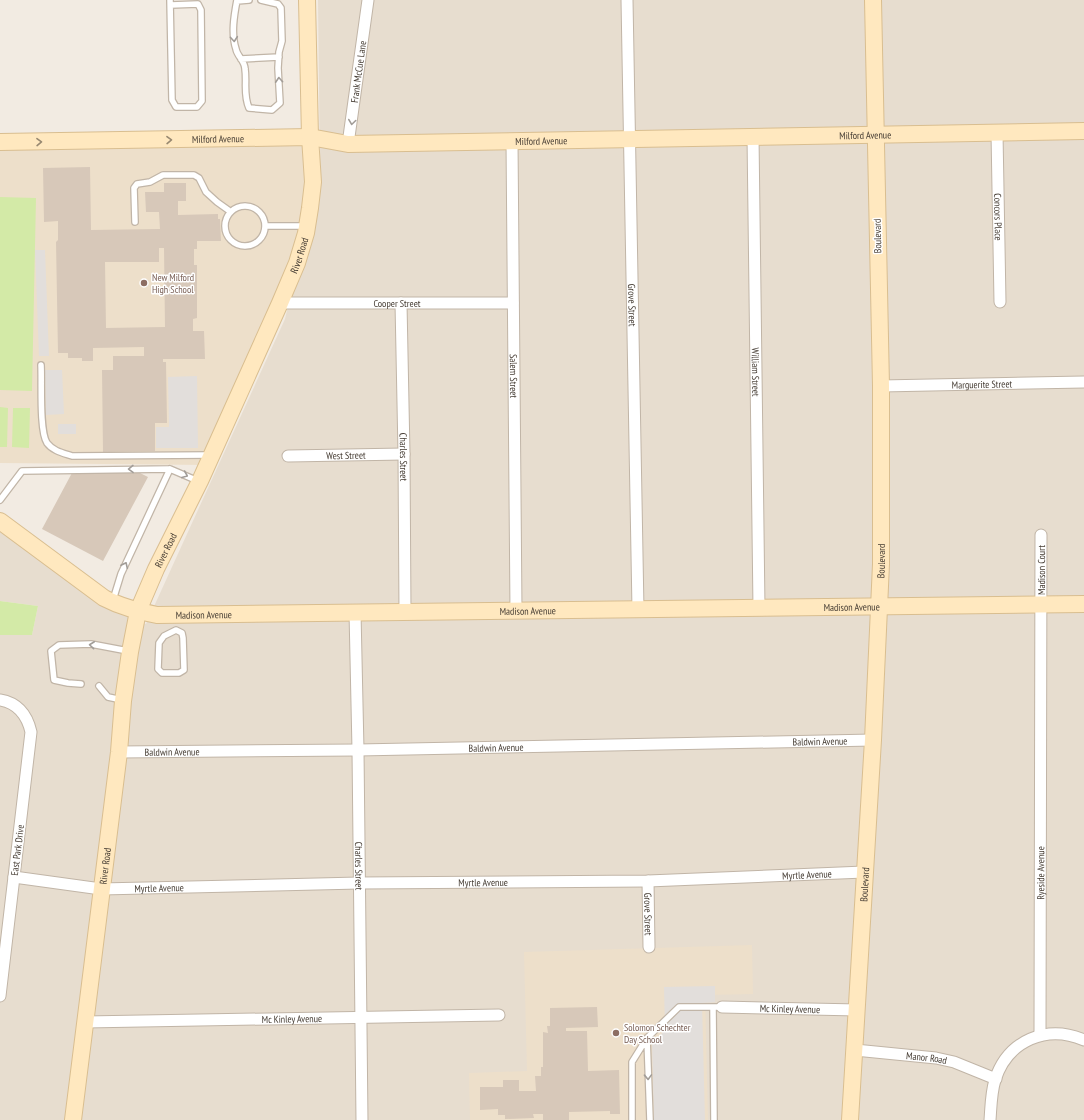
<svg xmlns="http://www.w3.org/2000/svg" width="1084" height="1120" viewBox="0 0 1084 1120" font-family="'PT Sans Narrow',sans-serif">
<style>
.residential{fill:#e7ddcf}
.education{fill:#eddfca}
.green{fill:#d3eaa7}
.parking{fill:#e2dedb}
.building{fill:#d7c8b9;fill-rule:evenodd}
.lines{fill:none;stroke-linecap:round;stroke-linejoin:round}
.lane-casing{stroke:#c1b5a7;stroke-width:8}
.street-casing{stroke:#c1b5a7;stroke-width:13}
.secondary-casing{stroke:#d9be90;stroke-width:18}
.lane{stroke:#fff;stroke-width:5.5}
.street{stroke:#fff;stroke-width:11}
.secondary{stroke:#ffe8bf;stroke-width:16}
.oneway{stroke:#a29d98}
.oneway2{stroke:#988971}
.education-dot{fill:#8d6e63;stroke:#fff;stroke-width:1.5}
.labels{text-anchor:middle;stroke-width:3;stroke-linejoin:round;paint-order:stroke}
.street-label{font-size:10px;fill:#443b32;stroke:#fff}
.education-label{font-size:10px;fill:#785e54;stroke:#fff;text-anchor:start}
</style>
<rect width="100%" height="100%" fill="#f2ebe2"/>
<path class="residential" d="M318 0H1084V1120H0V635H32L38 606 0 601V519L112 609 146 624 285 319 320 173Z"/>
<path class="education" d="M310 137 306 233 207 465 0 463V142Z
M752 945 753 994 705 995 708 1120H470L469 1073 527 1071 524 952Z"/>
<path class="green" d="M0 197 36 198 32 391 0 390Z
M0 407 8 408 7 447H0Z
M13 408H30L29 448 12 447Z
M0 601 38 606 32 635H0Z"/>
<path class="parking" d="M35 250H45L49 356H39Z
M45 370H62L64 414 46 415Z
M197 376 198 448H156V427H169L168 377Z
M58 424H76V434H58Z
M715 986V1002L702 1003 705 1120H654L652 1044 665 1030 664 987Z"/>
<path class="building" d="M90 167 91 230 160 229 159 212H146L145 192H164V183H186V201H178V215L218 214V219H220L221 241H197V249H194V265H197V318L193 319V331H204L205 359H163V362H166L167 423H155V451L103 452 102 370H113V356H144V347L93 348V361H82V358H68V353H58L56 242 58 240V221L44 222 43 168ZM159 248H164L165 327 106 328 105 262H159Z
M73 471H136L148 477 103 561 42 529Z
M597 1007 598 1027 566 1028V1031H587L588 1071 619 1070 620 1114H610V1111L569 1112V1120H543V1114H533L534 1118 505 1119V1115H498V1109L480 1110V1087H503V1080H519V1091H536L535 1076H541V1067H543V1032L548 1033 547 1026H550V1008Z"/>
<g class="lines">
<defs>
<path id="lane" d="M170 0 172 100 176 107H197L202 101 201 10 198 4 171 5
M237 0C234 16 231 34 236 49 237 56 245 61 245 69 247 82 243 95 249 108L272 110 280 103 278 68 279 52 282 41 281 8 278 4 261 0
M237 1 249 0
M241 59 279 57
M225 226a20 20 0 1 1 40 0a20 20 0 1 1-40 0Z
M135 222 134 188 137 184 150 182 163 175H194L199 178 206 192 217 202 231 212
M265 226H307
M41 365C42 381 39 431 47 443 53 451 63 453 72 456L209 455
M0 500 22 471 170 469 198 481
M113 600 121 574 170 469
M176 630 182 633 183 638 184 670 179 673H162L158 669 159 643 164 636Z
M81 684 68 683 54 680 51 651 59 645 91 644 128 651
M99 686 108 697 122 700
M713 1007 714 1120
M647 1038 650 1120
M632 1120V1062L647 1038 679 1007H722"/>
<g id="street">
<path id="s1" d="M627 0 638 610"/>
<path id="s2" d="M997 133 1000 302"/>
<path id="s3" d="M753 136 759 608"/>
<path id="s4" d="M512 141 516 611"/>
<path id="s5" d="M348 144 368 0"/>
<path id="s6" d="M280 303H513"/>
<path id="s7" d="M401 303 404 454 405 612"/>
<path id="s8" d="M881 386 1084 382"/>
<path id="s9" d="M288 456 404 454"/>
<path id="s10" d="M355 612 358 750 362 1120"/>
<path d="M0 700C18 703 27 715 31 732L0 996"/>
<path id="s11" d="M119 752 358 750 873 740"/>
<path id="s12" d="M14 877 101 889 359 883 648 881 864 872"/>
<path id="s13" d="M648 881 649 947"/>
<path id="s14" d="M722 1007 858 1010"/>
<path id="s15" d="M85 1022 499 1015"/>
<path id="s16" d="M1040 1035 1041 535"/>
<path id="s17" d="M855 1050 936 1058 954 1062 996 1079"/>
<path d="M990 1120C991 1107 991 1093 995 1080 1008 1040 1047 1024 1084 1040"/>
</g>
<g id="secondary">
<path id="s18" d="M0 142 310 137 348 144 1084 131"/>
<path id="s19" d="M0 521 104 598C121 607 138 611 157 615L1084 604"/>
<path id="s20" d="M73 1120 119 752 123 701 130 652 138 611 156 569 200 481 280 303 297 263 306 233 310 208 313 182 310 137 307 0"/>
<path id="s21" d="M850 1120 873 740 881 564V386L873 0"/>
</g>
</defs>
<use href="#lane" class="lane-casing"/>
<use href="#street" class="street-casing"/>
<use href="#secondary" class="secondary-casing"/>
<use href="#lane" class="lane"/>
<use href="#street" class="street"/>
<use href="#secondary" class="secondary"/>
</g>
<defs><path id="oneway-chevron" d="M-2-3.5L2.5 0L-2 3.5" fill="none" stroke-width="1.6" stroke-linecap="round" stroke-linejoin="round"/></defs>
<g class="oneway">
<use href="#oneway-chevron" transform="translate(234 39) rotate(85)"/>
<use href="#oneway-chevron" transform="translate(279 80) rotate(-94)"/>
<use href="#oneway-chevron" transform="translate(352 122) rotate(98)"/>
<use href="#oneway-chevron" transform="translate(131 469) rotate(179)"/>
<use href="#oneway-chevron" transform="translate(185 475) rotate(23)"/>
<use href="#oneway-chevron" transform="translate(125 565) rotate(-65)"/>
<use href="#oneway-chevron" transform="translate(92 645) rotate(-174)"/>
<use href="#oneway-chevron" transform="translate(648 1077) rotate(88)"/>
</g>
<g class="oneway2">
<use href="#oneway-chevron" transform="translate(169 140) rotate(-1)"/>
<use href="#oneway-chevron" transform="translate(39 142) rotate(-1)"/>
</g>
<g class="education-dot">
<circle cx="144" cy="283" r="4"/>
<circle cx="616" cy="1033" r="4"/>
</g>
<g class="labels">
<g class="street-label">
<text dy="4" stroke="none"><textPath href="#s5" startOffset="73">Frank McCue Lane</textPath></text>
<text dy="4" stroke="none"><textPath href="#s18" startOffset="866">Milford Avenue</textPath></text>
<text dy="4" stroke="none"><textPath href="#s18" startOffset="218">Milford Avenue</textPath></text>
<text dy="4" stroke="none"><textPath href="#s18" startOffset="542">Milford Avenue</textPath></text>
<text dy="4" stroke="none"><textPath href="#s2" startOffset="84">Concors Place</textPath></text>
<text transform="translate(877 236) rotate(-91)" y="4">Boulevard</text>
<text dy="4" stroke="none"><textPath href="#s20" startOffset="904">River Road</textPath></text>
<text dy="4" stroke="none"><textPath href="#s6" startOffset="117">Cooper Street</textPath></text>
<text dy="4" stroke="none"><textPath href="#s1" startOffset="305">Grove Street</textPath></text>
<text dy="4" stroke="none"><textPath href="#s3" startOffset="236">William Street</textPath></text>
<text dy="4" stroke="none"><textPath href="#s4" startOffset="235">Salem Street</textPath></text>
<text dy="4" stroke="none"><textPath href="#s8" startOffset="101">Marguerite Street</textPath></text>
<text dy="4" stroke="none"><textPath href="#s9" startOffset="58">West Street</textPath></text>
<text dy="4" stroke="none"><textPath href="#s7" startOffset="154">Charles Street</textPath></text>
<text dy="4" stroke="none"><textPath href="#s20" startOffset="580">River Road</textPath></text>
<text dy="4" stroke="none"><textPath href="#s21" startOffset="560">Boulevard</textPath></text>
<text dy="4" stroke="none"><textPath href="#s16" startOffset="465">Madison Court</textPath></text>
<text dy="4" stroke="none"><textPath href="#s19" startOffset="880">Madison Avenue</textPath></text>
<text dy="4" stroke="none"><textPath href="#s19" startOffset="556">Madison Avenue</textPath></text>
<text dy="4" stroke="none"><textPath href="#s19" startOffset="232">Madison Avenue</textPath></text>
<text dy="4" stroke="none"><textPath href="#s11" startOffset="701">Baldwin Avenue</textPath></text>
<text dy="4" stroke="none"><textPath href="#s11" startOffset="377">Baldwin Avenue</textPath></text>
<text dy="4" stroke="none"><textPath href="#s11" startOffset="53">Baldwin Avenue</textPath></text>
<text transform="translate(17 850) rotate(-83)" y="4">East Park Drive</text>
<text dy="4" stroke="none"><textPath href="#s20" startOffset="256">River Road</textPath></text>
<text dy="4" stroke="none"><textPath href="#s10" startOffset="254">Charles Street</textPath></text>
<text dy="4" stroke="none"><textPath href="#s16" startOffset="162">Ryeside Avenue</textPath></text>
<text dy="4" stroke="none"><textPath href="#s12" startOffset="794">Myrtle Avenue</textPath></text>
<text dy="4" stroke="none"><textPath href="#s12" startOffset="470">Myrtle Avenue</textPath></text>
<text dy="4" stroke="none"><textPath href="#s21" startOffset="236">Boulevard</textPath></text>
<text dy="4" stroke="none"><textPath href="#s12" startOffset="146">Myrtle Avenue</textPath></text>
<text dy="4" stroke="none"><textPath href="#s13" startOffset="33">Grove Street</textPath></text>
<text dy="4" stroke="none"><textPath href="#s14" startOffset="68">Mc Kinley Avenue</textPath></text>
<text dy="4" stroke="none"><textPath href="#s15" startOffset="207">Mc Kinley Avenue</textPath></text>
<text dy="4" stroke="none"><textPath href="#s17" startOffset="72">Manor Road</textPath></text>
</g>
<g class="education-label">
<text x="152" y="281">New Milford<tspan x="152" dy="12">High School</tspan></text>
<text x="624" y="1031">Solomon Schechter<tspan x="624" dy="12">Day School</tspan></text>
</g>
</g>
</svg>
